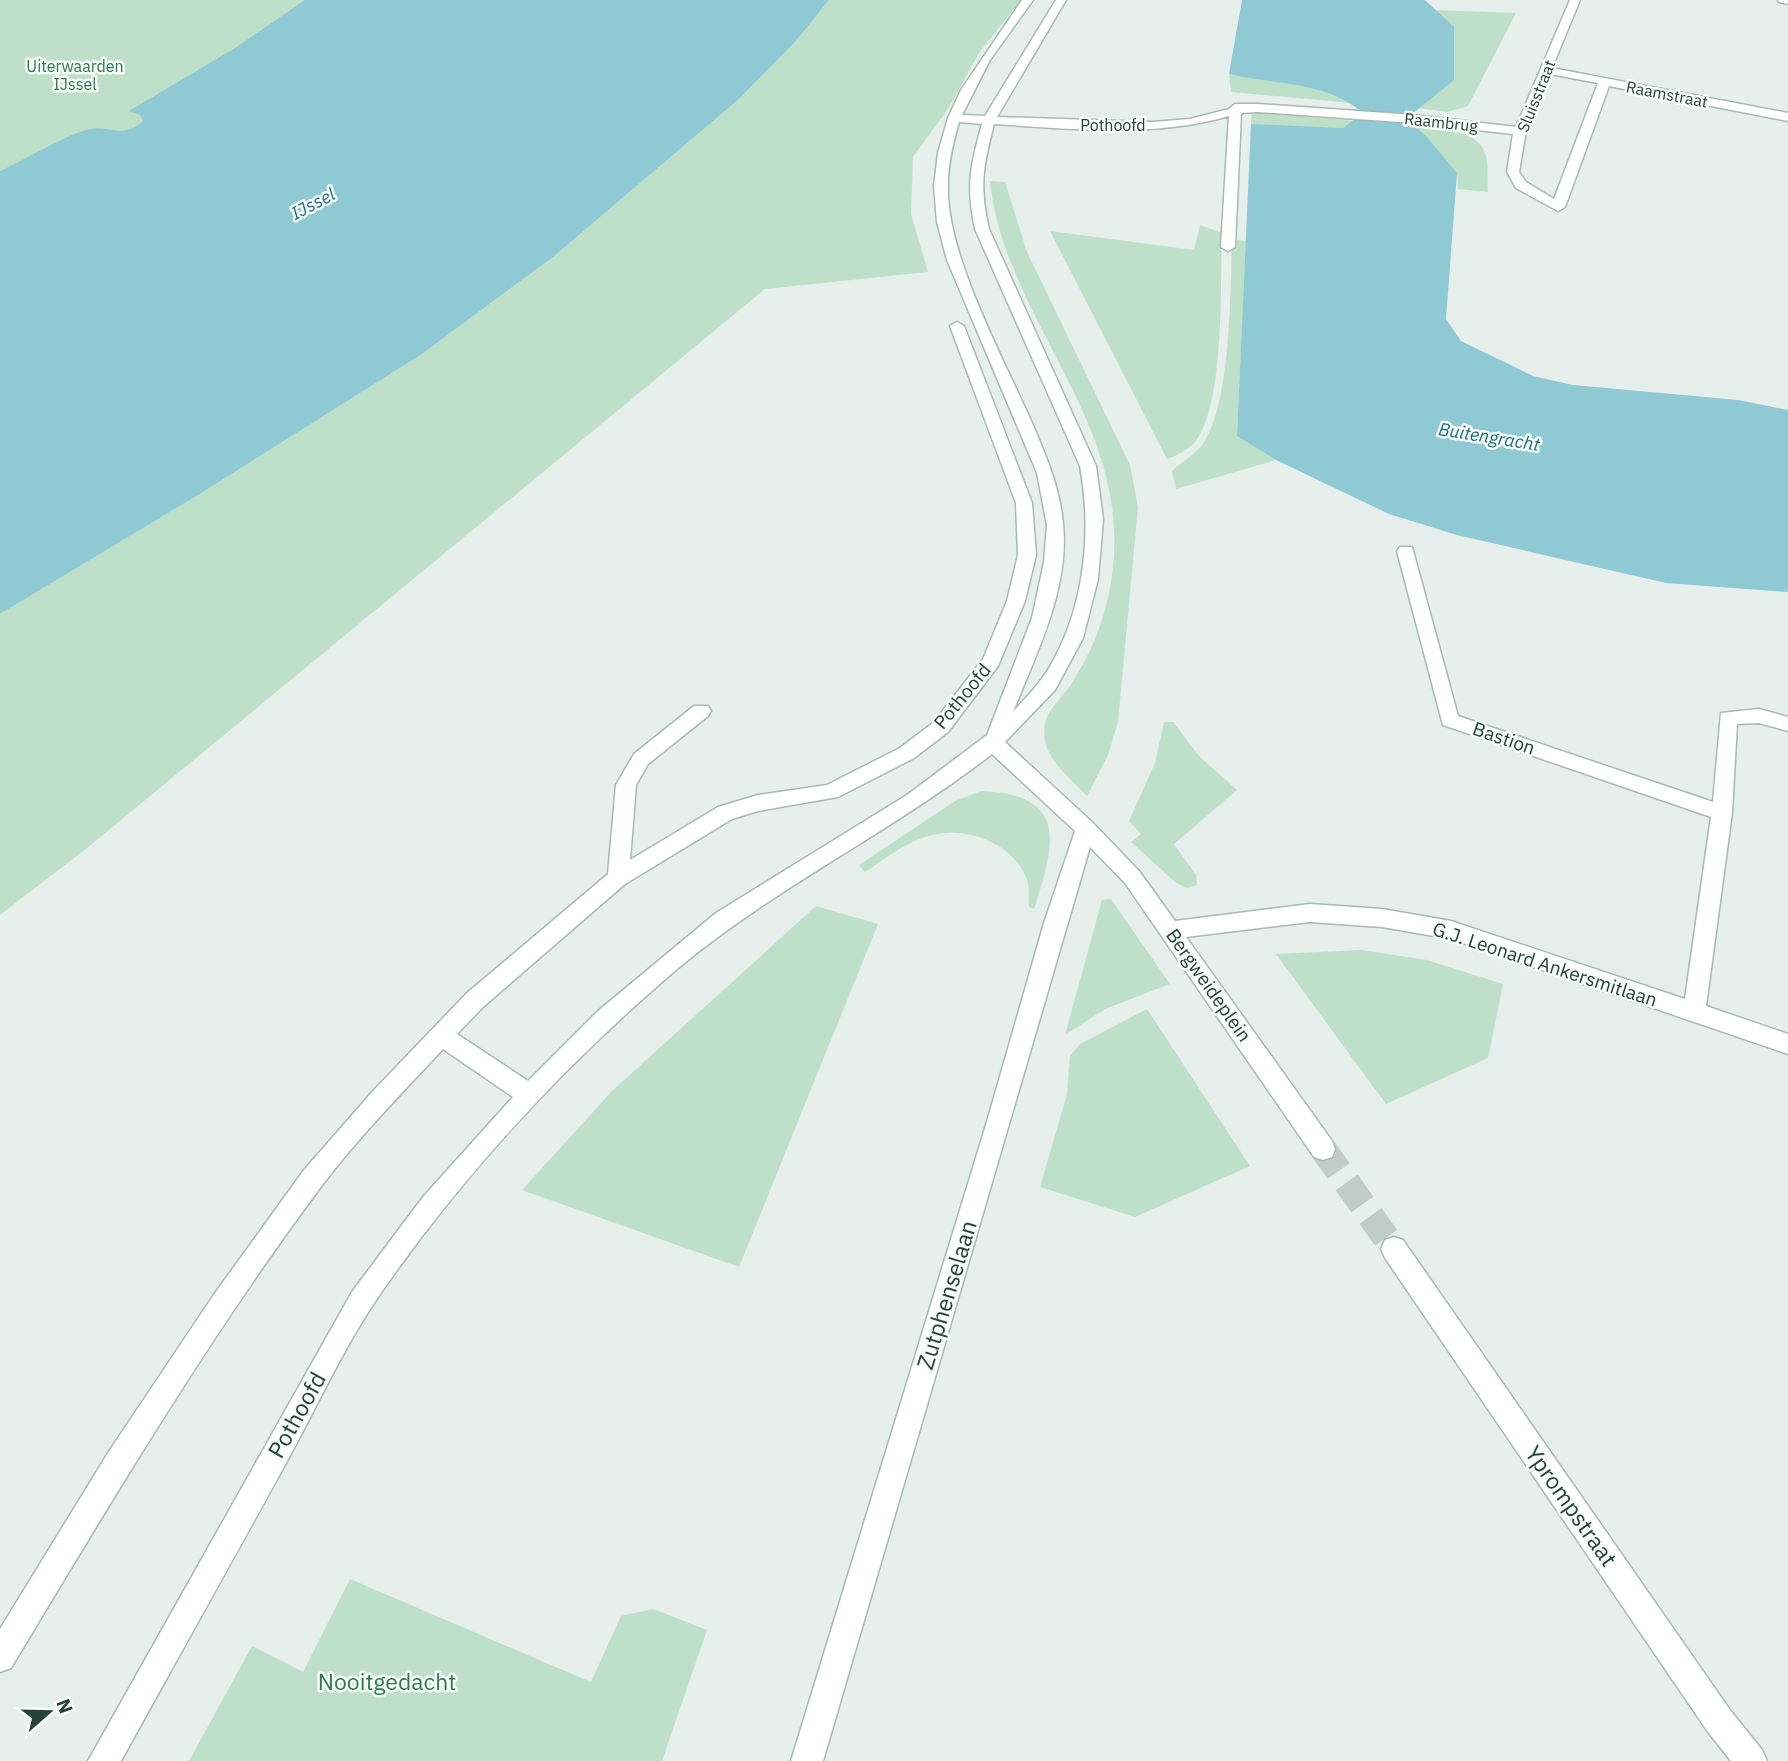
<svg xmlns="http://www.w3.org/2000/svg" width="1788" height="1761" viewBox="0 0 1788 1761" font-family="'IBM Plex Sans',sans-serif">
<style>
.green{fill:#bfe0c8}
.water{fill:#8ec9d4}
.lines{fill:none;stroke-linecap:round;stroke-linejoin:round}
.minor-tunnel{stroke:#bfccc8;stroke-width:27;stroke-dasharray:27 14;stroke-linecap:butt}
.minor-casing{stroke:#a8b8b2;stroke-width:3}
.minor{fill:#fff;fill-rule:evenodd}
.labels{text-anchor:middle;stroke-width:5;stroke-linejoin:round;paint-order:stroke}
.far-park-label{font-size:16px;fill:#2d7a4b;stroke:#f7fbf9}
.far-street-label{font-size:16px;fill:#24423a;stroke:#f7fbf9}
.far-water-label{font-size:18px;font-style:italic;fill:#1c6f80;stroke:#f7fbf9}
.street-label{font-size:19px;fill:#24423a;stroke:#f7fbf9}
.near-street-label{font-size:23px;fill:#24423a;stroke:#f7fbf9}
.near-park-label{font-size:23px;fill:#2d7a4b;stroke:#f7fbf9}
</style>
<rect width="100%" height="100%" fill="#e6efeb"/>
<path class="green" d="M0 0H341L142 127 0 193Z
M829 0H1021L979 53 948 109 913 157 911 214 928 272 765 289 87 848 0 915V614L203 492 422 354 553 257 739 99 796 41Z
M1433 10 1516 13 1468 106 1447 112 1417 108 1454 79V27Z
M1229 74 1324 89 1352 103 1231 92Z
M1252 112 1356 121 1343 128 1259 125 1251 124Z
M1414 127C1435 128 1477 128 1485 153 1489 164 1487 180 1488 192L1458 189 1457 173Z
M990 181 1005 182 1027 252 1130 465 1138 507 1118 722 1108 755 1087 796C1073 781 1050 763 1045 742 1044 737 1044 725 1046 720 1049 709 1063 696 1070 686 1079 672 1089 654 1095 639 1109 605 1116 566 1114 529 1109 403 1002 304 990 181Z
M1200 225 1222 233C1220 283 1225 405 1195 442 1188 450 1176 456 1167 459L1050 231 1194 250Z
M1238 240 1246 241 1237 436 1276 460 1176 489 1172 471C1181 462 1198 453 1204 442 1231 400 1230 294 1232 244Z
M1164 722H1173L1199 756 1237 790 1174 844 1196 875 1197 885 1187 888 1175 882 1131 842 1141 834 1129 821 1155 763Z
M981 791C1071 794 1054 847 1034 909L1029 907C1028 899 1030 888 1027 880 1014 843 967 826 932 835 907 841 886 858 865 872L859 865 955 801Z
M1111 899 1170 984 1105 1009 1065 1035 1102 900Z
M816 906 878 924 739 1267 522 1190 612 1091Z
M1361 950 1427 960 1503 984 1488 1058 1386 1104 1276 954Z
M1147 1009 1250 1166 1135 1217 1040 1187 1067 1094 1070 1056 1080 1044Z
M350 1579 591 1682 621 1616 653 1609 707 1630 662 1761H189L252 1646 303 1672Z"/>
<path class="water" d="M305 0H829L796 41 739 99 553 257 422 354 203 492 0 614V171C23 161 68 133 91 129 111 126 124 139 143 121L140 115 129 111 235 48Z
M1242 0H1425L1454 27V80L1406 119 1426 136 1457 173 1446 319 1461 341 1533 376 1573 385 1738 400 1788 410V592L1666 583 1457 535 1389 514 1276 460 1237 436 1251 124 1343 128 1363 113C1326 81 1275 85 1229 74Z"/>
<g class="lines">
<path class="minor-tunnel" d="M1323 1149 1394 1249"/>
<defs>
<path id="minor" d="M1022 0H1033L990 60 962 115 985 116 1056 0H1066L997 117 1152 122 1190 119 1229 109 1235 104H1258L1414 115 1516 127 1570 0H1580L1552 68 1788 113V121L1609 86 1565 207 1558 211 1516 188 1507 172 1513 134 1414 123 1258 112 1241 113 1235 247 1228 251 1221 247 1229 116C1153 138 1072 129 994 124 983 167 979 185 989 229L1096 466 1103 519 1098 579 1083 638 1055 690 1005 742 1093 823 1139 871 1175 921 1310 904 1382 909 1451 921 1685 999 1711 817 1443 725 1397 551 1400 547H1412L1458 716 1713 802 1721 713 1759 709 1788 717V731L1759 723 1737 724 1732 813 1706 1006 1788 1034V1054L1451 939 1382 927 1310 922 1186 937 1332 1141 1335 1149 1332 1157 1323 1160 1314 1157 1125 883 1090 847 823 1761H791L986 1125 1044 923 1075 831 992 754C892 832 775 887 677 969 568 1062 465 1172 383 1290 345 1344 318 1405 286 1463 232 1562 176 1661 121 1761H88L352 1292 423 1197 513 1097 443 1049C401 1094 357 1139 320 1188 206 1341 109 1505 11 1668L0 1672V1629L108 1453 213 1296 304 1170 373 1091 467 993 608 874 616 785 634 754 694 706H708L711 711 708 716 648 764 636 785 630 860 718 807 758 795 827 785 900 748 934 722 983 659 1007 601 1018 555 1016 503 950 326 957 322 964 326 1032 503 1036 555 1025 601 998 666 948 732 914 758 838 797 758 811 732 819 625 884 483 1007 457 1034 528 1081 598 1011 716 913 907 795 987 735 1032 618 1044 562 1047 525 1037 473 947 260 937 222 934 186 938 153 948 118 961 90ZM1550 74 1598 83 1554 199 1526 182 1519 172 1526 131ZM959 122 982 124C970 167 966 185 975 229L1080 466C1092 530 1085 603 1053 661 1043 681 1027 696 1013 712 1036 654 1070 588 1063 524 1060 488 1046 456 1032 423 1004 359 945 253 948 184 948 163 953 143 959 122Z
M1778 0H1788V4L1779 2Z
M1394 1237 1403 1240 1730 1710 1762 1750 1767 1761H1731L1708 1732 1385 1258 1381 1249 1385 1240Z"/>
</defs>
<use href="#minor" class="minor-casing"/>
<use href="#minor" class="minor"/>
</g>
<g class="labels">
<g class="far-park-label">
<text x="75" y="72">Uiterwaarden<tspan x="75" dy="18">IJssel</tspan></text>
</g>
<g class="far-street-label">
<text transform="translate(1667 94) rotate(11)" y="6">Raamstraat</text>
<text transform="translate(1536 96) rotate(-68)" y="6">Sluisstraat</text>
<text transform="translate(1441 122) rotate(6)" y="6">Raambrug</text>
<text x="1113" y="131">Pothoofd</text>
</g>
<g class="far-water-label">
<text transform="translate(313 204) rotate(-28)" y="6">IJssel</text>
<text transform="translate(1489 437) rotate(9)" y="6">Buitengracht</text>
</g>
<g class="street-label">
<text transform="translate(962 696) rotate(-51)" y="7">Pothoofd</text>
<text transform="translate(1504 738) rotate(19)" y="7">Bastion</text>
<text transform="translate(1545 964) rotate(18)" y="7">G.J. Leonard Ankersmitlaan</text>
<text transform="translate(1209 985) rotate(55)" y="7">Bergweideplein</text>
</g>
<g class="near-street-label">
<text transform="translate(947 1295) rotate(-73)" y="8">Zutphenselaan</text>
<text transform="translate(297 1415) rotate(-61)" y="8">Pothoofd</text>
<text transform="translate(1571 1506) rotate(55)" y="8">Yprompstraat</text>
</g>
<g class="near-park-label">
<text x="387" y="1690">Nooitgedacht</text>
</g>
</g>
<g transform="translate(49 1712) rotate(70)" stroke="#f7fbf9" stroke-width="5" paint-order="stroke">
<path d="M0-5L12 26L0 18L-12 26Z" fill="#24423a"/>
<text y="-10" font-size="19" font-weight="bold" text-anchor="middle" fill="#24423a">N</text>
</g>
</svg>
